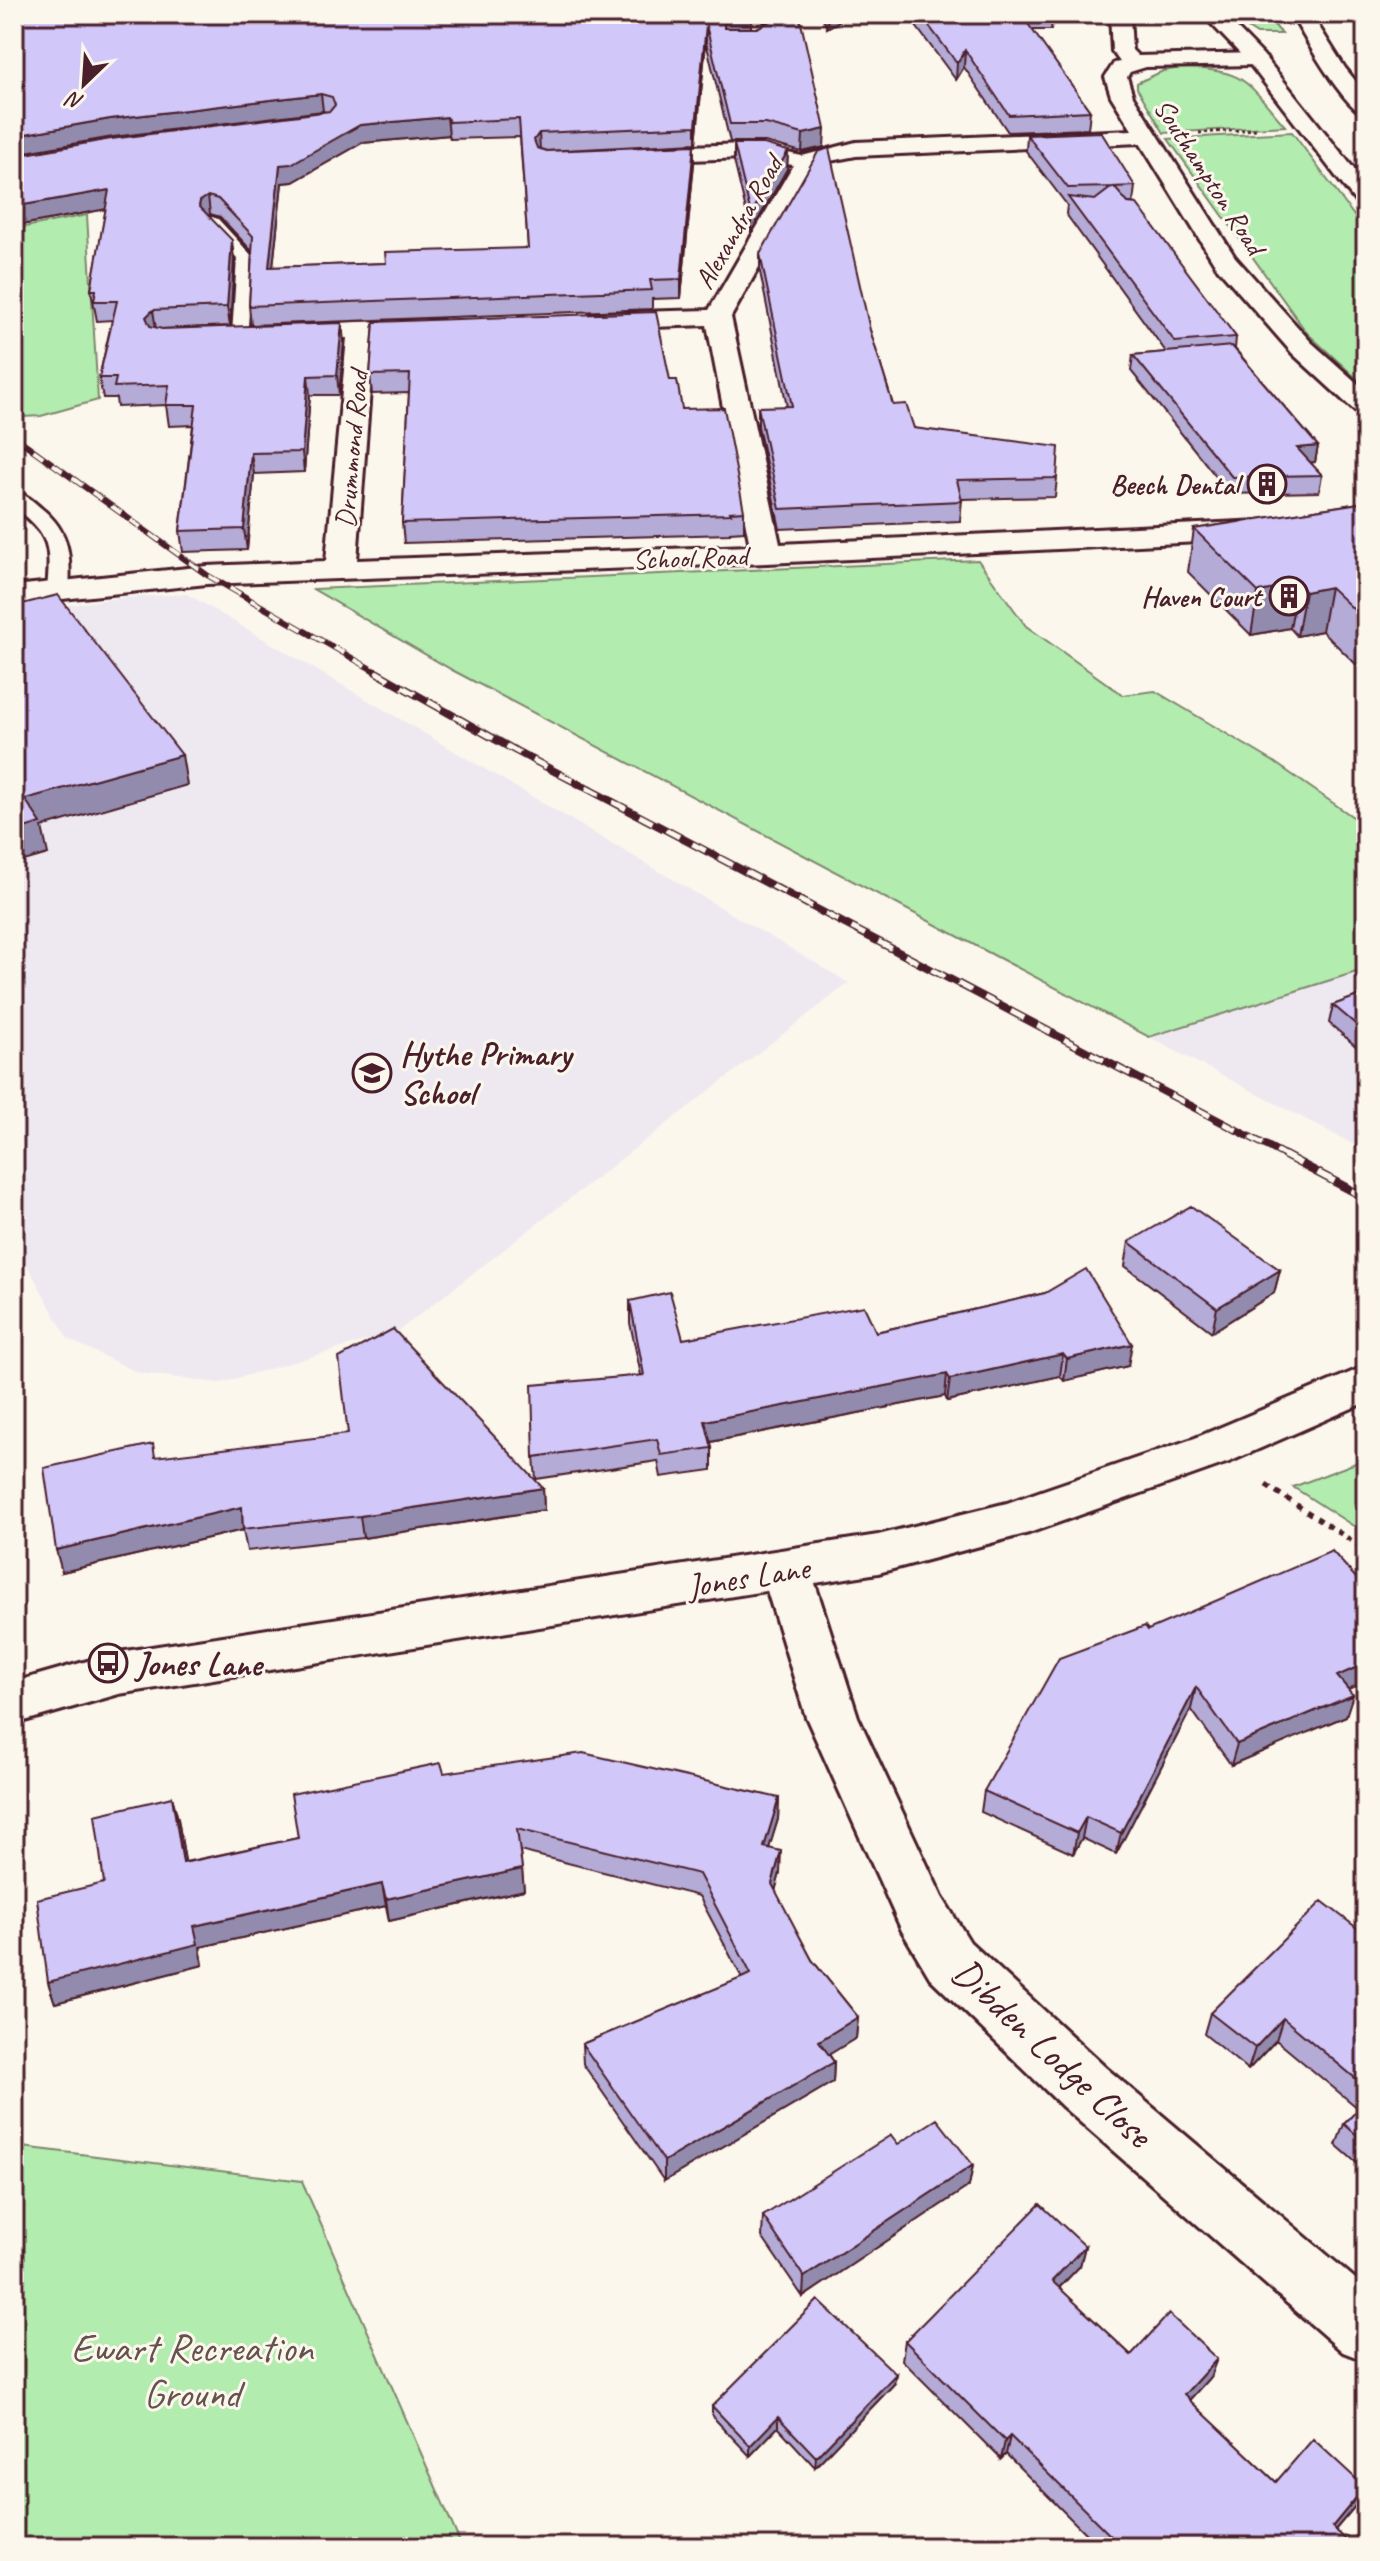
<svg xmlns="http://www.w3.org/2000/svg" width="1380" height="2561" viewBox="0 0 1380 2561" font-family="Caveat,sans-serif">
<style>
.built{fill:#eee9f0}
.green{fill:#b3ecaf;stroke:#7e866d;stroke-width:2}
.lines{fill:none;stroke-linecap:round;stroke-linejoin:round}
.lane-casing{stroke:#4a1f2b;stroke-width:6}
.street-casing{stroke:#4a1f2b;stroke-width:6}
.secondary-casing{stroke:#4a1f2b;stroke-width:6}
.path-far1{stroke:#4a1f2b;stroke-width:3;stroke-dasharray:3 3;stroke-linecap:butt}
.path{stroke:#4a1f2b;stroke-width:5;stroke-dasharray:6 6;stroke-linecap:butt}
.lane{fill:#fbf7ec;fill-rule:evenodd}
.street{fill:#fbf7ec;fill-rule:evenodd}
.secondary{fill:#fbf7ec;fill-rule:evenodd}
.rail-far2-casing{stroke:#4a1f2b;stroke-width:6}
.rail-far1-casing{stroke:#4a1f2b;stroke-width:8}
.rail-casing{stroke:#4a1f2b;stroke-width:9}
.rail-far2{stroke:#fbf7ec;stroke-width:4;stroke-dasharray:12;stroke-linecap:butt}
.rail-far1{stroke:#fbf7ec;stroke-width:5;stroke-dasharray:15;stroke-linecap:butt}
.rail{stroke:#fbf7ec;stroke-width:6;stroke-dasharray:19;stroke-linecap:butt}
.wall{fill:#b4abd6;stroke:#4a1f2b;stroke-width:2;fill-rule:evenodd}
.shaded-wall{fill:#928bae;stroke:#4a1f2b;stroke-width:2}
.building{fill:#d1c7f9;stroke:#4a1f2b;stroke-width:2;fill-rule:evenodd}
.labels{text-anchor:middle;stroke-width:6;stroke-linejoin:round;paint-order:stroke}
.far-street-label{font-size:28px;fill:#4a1f2b;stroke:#fbf7ec}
.far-poi-label{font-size:28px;font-weight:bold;fill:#4a1f2b;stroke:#fbf7ec;text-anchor:end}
.poi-label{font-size:34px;font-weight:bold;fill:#4a1f2b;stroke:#fbf7ec;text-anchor:start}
.street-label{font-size:34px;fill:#4a1f2b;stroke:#fbf7ec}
.near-street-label{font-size:40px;fill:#4a1f2b;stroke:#fbf7ec}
.near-park-label{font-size:40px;fill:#64524c;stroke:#fbf7ec}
</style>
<rect width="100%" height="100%" fill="#fbf7ec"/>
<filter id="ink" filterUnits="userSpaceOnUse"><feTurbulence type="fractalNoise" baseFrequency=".0125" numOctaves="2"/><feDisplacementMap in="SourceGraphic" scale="16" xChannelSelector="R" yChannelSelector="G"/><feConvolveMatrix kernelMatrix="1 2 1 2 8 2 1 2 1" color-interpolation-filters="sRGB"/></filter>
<g filter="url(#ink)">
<path class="built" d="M187 594 849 983 397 1332 220 1383 139 1373 68 1339 14 1241V613L118 598Z
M1366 969V1151L1149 1037Z"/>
<path class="green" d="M1226 14H1265L1282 34H1257Z
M1181 68C1245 69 1246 81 1285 126L1164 133 1137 88V83L1163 71Z
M1292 132 1366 232V387L1307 333 1168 139Z
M87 215 98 400 41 416 22 417 14 410V229Z
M978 560 1026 626 1123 695 1155 691 1274 762 1366 826V969L1149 1037 454 671 313 589Z
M1366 1459V1534L1293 1487Z
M14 2146 302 2181 462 2547H14Z"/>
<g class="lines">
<defs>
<path id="lane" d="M742 14H756L771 34C761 45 741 45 727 43V37L756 33Z
M212 217 218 219 253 257 247 339H235L232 335 237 258 204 222Z
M14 491C25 494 33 501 41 508 70 531 71 556 69 590L65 594 58 596 47 590C51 547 50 533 14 507Z"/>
<path id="street" d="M1110 14H1130L1132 50 1138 56 1256 53 1267 59 1256 65 1146 67 1130 72 1127 77 1133 96 1235 257 1311 342 1366 391V414L1356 412 1293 354 1216 266 1140 143 856 156 825 162 815 167 731 317 780 544 1366 516V534L767 563 207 584 14 604V586L207 566 326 561 347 338 274 339 270 333 274 327 283 325 434 319 443 321 447 327 443 333 434 335 374 337 357 560 750 546 707 325 599 329 590 327 586 321 590 315 599 313 709 310 793 165 745 158 634 162 626 160 623 155 626 150 634 148 745 144 802 156 856 142 1132 130 1111 96 1105 77 1114 63 1120 62 1112 51Z
M1291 14H1311L1345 68 1366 94V115C1344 109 1304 36 1291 14Z
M786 1552 803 1557 811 1571 858 1717 942 1897 970 1942 1105 2067 1366 2288V2361L1343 2352 1063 2107 930 1978 902 1931 806 1717 761 1571 769 1557Z"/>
<path id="secondary" d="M14 14H38L35 18 14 26Z
M1202 14H1223L1263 55 1366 184V207L1358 205 1249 63Z
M1366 1366V1402L1229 1462 1029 1533 878 1573 119 1694 14 1724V1682L119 1652 878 1535 1007 1503 1041 1491 1195 1438Z"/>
</defs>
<use href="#lane" class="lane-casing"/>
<use href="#street" class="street-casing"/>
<use href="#secondary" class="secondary-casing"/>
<path class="path-far1" d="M1199 133 1257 129"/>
<path class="path" d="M1266 1485 1366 1550"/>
<use href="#lane" class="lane"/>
<use href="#street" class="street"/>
<use href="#secondary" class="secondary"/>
<defs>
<path id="rail-far2" d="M14 436 207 575 380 674"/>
<path id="rail-far1" d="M376 672 516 751 1288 1157"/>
<path id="rail" d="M1284 1155 1366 1198"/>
</defs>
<use href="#rail-far2" class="rail-far2-casing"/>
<use href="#rail-far1" class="rail-far1-casing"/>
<use href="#rail" class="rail-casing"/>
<use href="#rail-far2" class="rail-far2"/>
<use href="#rail-far1" class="rail-far1"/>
<use href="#rail" class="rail"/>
</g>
<path class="wall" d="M760 14H799L824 147 802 152 765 142H730L706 42 696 143 546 151 694 163 681 298 652 299V309L251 325 249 306 252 251 220 217 210 214 209 216 234 259 230 326 160 329 344 342 339 395H310L304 472 254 474 247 550 183 552 180 531 193 425 169 426 166 405 117 407 116 398H103L99 378 112 320 97 321 91 290 106 209 21 225 14 216V156L326 112 323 111 113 137 14 154V17L757 28 767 23ZM449 135 450 139 520 137 528 248 386 263 273 267 282 183 293 182 362 143Z
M821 14H851L827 28Z
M907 14H1053L1051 30H1032L1090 111 1088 129 1008 132 964 67 956 80Z
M1027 135 1135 186 1133 203H1127L1236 337 1235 349 1318 446 1315 462 1310 463 1322 475 1319 492 1230 494 1131 371 1133 355 1166 352 1066 214 1067 205 1026 151Z
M734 144 788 151 787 169 751 232 734 161Z
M760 254 870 330 893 405 914 428 1057 478 1055 497 962 499 960 521 780 529 758 426V407H787L760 272Z
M374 322 670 380 682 409 744 511V531L730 532V534L404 543 402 523 409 393 372 394 370 375Z
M1366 502V674L1322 631 1297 636 1290 628 1251 635 1188 572 1194 529Z
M1366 993V1055L1329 1023 1333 1005Z
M1129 1242 1280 1270 1274 1293 1212 1332 1125 1266Z
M1045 1293 1128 1366 1064 1381 1060 1376 947 1401 945 1396 711 1442 712 1448V1470L661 1477 658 1461 536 1479 534 1457 641 1375 630 1323V1301L683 1339 876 1332Z
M156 1457 543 1488 544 1510 363 1538 247 1551 243 1530 62 1572Z
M1148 1630 1348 1689 1346 1716 1231 1765 1191 1709 1116 1854 1082 1838 1073 1854 981 1812 984 1791Z
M444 1773 779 1798 778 1819 769 1848 780 1873 775 1891 812 1960 858 2017 856 2038 829 2054 834 2062 833 2082 664 2181 583 2064 582 2044 742 1978 699 1896 520 1851 524 1890 389 1921 386 1906 200 1947 203 1965 55 2003 48 1982 104 1883 172 1797 178 1819 185 1862 298 1838Z
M1366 1935V2171L1336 2145 1344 2124 1359 2109 1276 2040 1248 2070 1204 2034 1210 2013Z
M898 2144 973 2165 969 2186 803 2297 762 2237 763 2216Z
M1085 2246 1080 2266 1059 2288 1131 2355 1210 2377 1189 2400 1276 2482 1356 2505 1335 2530 1354 2547H1099L1006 2454 1001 2459 902 2360 905 2341Z
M894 2384 815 2467 778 2427 750 2456 712 2416V2406Z"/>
<path class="shaded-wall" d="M751 14V31L724 35V18Z
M828 14H851L827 28Z
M706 25V42L696 143V126Z
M965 50 964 67 956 80 957 63Z
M321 94 323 111 113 137 14 154V136L110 119Z
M447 117 449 135 362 143 293 182 282 183 271 286 269 267 280 165 360 125Z
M825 129 824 147 802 152 803 134Z
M539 133 540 151 534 157V140Z
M694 145V163L681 298V279Z
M788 151 787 169 751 232V214Z
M109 190 112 208 21 225 18 206Z
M208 196 210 214 202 219 199 206 200 201Z
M232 240 234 259 230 326 227 307Z
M153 310 156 329 150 336 146 317Z
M342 323 344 342 339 395 337 375Z
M308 376 310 395 304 472 302 452Z
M1318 446 1315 462 1294 464 1297 448Z
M251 453 254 474 247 550 244 529Z
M1298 585 1290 628 1251 635 1258 592Z
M1330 587 1322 631 1297 636 1305 592Z
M182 755 187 785 42 827 48 854 14 864V831L25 799Z
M1280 1270 1274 1293 1212 1332 1217 1308Z
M1132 1344 1128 1366 1064 1381 1067 1359Z
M1063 1354 1060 1376 947 1401 950 1379Z
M947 1374 945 1396 705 1443V1421Z
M543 1488 544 1510 363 1538 360 1516Z
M242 1507 243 1530 62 1572 56 1550Z
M1366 1663V1681L1331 1697 1337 1676Z
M1196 1687 1191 1709 1116 1854 1121 1833Z
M1353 1695 1346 1716 1231 1765 1237 1744Z
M172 1797 178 1819 189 1884 183 1863Z
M779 1798 778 1819 763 1868 764 1847Z
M1086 1817 1082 1838 1073 1854 1077 1833Z
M781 1851 780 1873 771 1906 772 1884Z
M522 1869 524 1890 389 1921 386 1899Z
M382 1884 386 1906 200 1947 203 1965 55 2003 48 1982 194 1926Z
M858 2017 856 2038 817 2062 819 2041Z
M1283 2018 1276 2040 1248 2070 1255 2048Z
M834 2062 833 2082 664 2181V2161Z
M973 2165 969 2186 803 2297 804 2277Z
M1085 2246 1080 2266 1047 2300 1052 2281Z
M1217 2359 1210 2377 1177 2414 1184 2395Z
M896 2374 894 2384 815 2467 816 2457Z
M778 2417V2427L750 2456V2446Z
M1010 2436 1006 2454 1001 2459 1005 2441Z
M1365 2487 1356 2505 1323 2544 1332 2527Z"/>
<path class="building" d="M71 14H751L724 18V28H757L773 20 774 16 772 14H799L825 129 803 134 766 124H730L706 25 696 126 539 133 534 140 537 148 547 151 694 145 681 279 650 280 652 290 249 306 253 236 218 199 208 196 200 201 199 206 232 240 227 307 153 310 146 317 150 326 162 329 342 323 337 375 308 376 302 452 251 453 244 529 180 531 196 405H166L169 385 114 387 116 378H99L117 301H94L96 290H91L109 190 18 206 14 202V156L111 139 330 111 335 105 332 97 321 94 110 119 14 136V17H46ZM447 117 449 122 519 119 528 248 385 252 386 263 269 267 280 165 291 164 360 125Z
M920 14H1021L1090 111 1009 115 965 50 957 63Z
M1101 132 1135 186 1114 187 1128 203 1137 204 1236 337 1175 342 1068 197 1095 200 1112 187 1068 188 1027 135Z
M734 144H764L788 151 751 214Z
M829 148 870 330 893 405 906 404 914 428 1059 447 1057 478 957 480 962 501 780 509 758 407 792 406 760 254 818 152Z
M656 312 670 380H677L682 409 724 408 744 511 730 512 731 514 402 523 410 374 370 375 374 322Z
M1232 346 1318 446 1297 448 1322 475 1232 477 1133 355Z
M1366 502V621L1330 587 1305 592 1298 585 1258 592 1194 529Z
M58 595 182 755 25 799 41 823 14 831V606Z
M1366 993V1033L1333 1005Z
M1191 1206 1280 1270 1217 1308 1129 1242Z
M1086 1269 1132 1344 1067 1359 1063 1354 950 1379 947 1374 705 1421 712 1448 661 1455 657 1439 534 1457 532 1385 644 1375 630 1301 670 1292 683 1339 864 1306 876 1332 1045 1293Z
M393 1329 543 1488 360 1516 243 1529 242 1507 56 1550 44 1468 153 1444 155 1457 348 1434 339 1358Z
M1332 1551 1366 1589V1663L1337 1676 1353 1695 1237 1744 1196 1687 1121 1833 1086 1817 1077 1833 984 1791 1059 1658 1145 1626 1148 1630Z
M583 1753 779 1798 764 1847 781 1851 772 1884 812 1960 858 2017 819 2041 834 2062 664 2161 582 2044 751 1974 699 1874 517 1829 522 1869 386 1899 382 1884 194 1926 198 1944 48 1982 37 1899 104 1883 95 1815 172 1797 183 1863 298 1838 291 1794 441 1763 444 1773Z
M1322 1901 1366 1935V2087L1283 2018 1255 2048 1210 2013Z
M1366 2101V2143L1344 2124Z
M937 2119 973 2165 804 2277 763 2216 891 2135 898 2144Z
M1040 2204 1085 2246 1052 2281 1131 2355 1169 2314 1217 2359 1184 2395 1276 2482 1313 2439 1365 2487 1332 2527 1354 2547H1122L1010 2436 1005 2441 905 2341Z
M818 2300 896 2374 816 2457 778 2417 750 2446 712 2406Z"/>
</g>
<defs>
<symbol id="building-ring" viewBox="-11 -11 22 22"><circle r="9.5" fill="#fbf7ec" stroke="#4a1f2b" stroke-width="1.5"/><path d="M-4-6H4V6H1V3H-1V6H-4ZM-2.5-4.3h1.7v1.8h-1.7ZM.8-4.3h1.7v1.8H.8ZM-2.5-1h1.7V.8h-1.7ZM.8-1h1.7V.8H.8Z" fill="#4a1f2b"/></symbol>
<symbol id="school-ring" viewBox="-11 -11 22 22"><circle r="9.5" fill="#fbf7ec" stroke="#4a1f2b" stroke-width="1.5"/><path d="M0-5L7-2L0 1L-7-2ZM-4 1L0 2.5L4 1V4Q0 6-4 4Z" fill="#4a1f2b"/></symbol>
<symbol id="bus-ring" viewBox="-11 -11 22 22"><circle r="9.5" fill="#fbf7ec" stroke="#4a1f2b" stroke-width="1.5"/><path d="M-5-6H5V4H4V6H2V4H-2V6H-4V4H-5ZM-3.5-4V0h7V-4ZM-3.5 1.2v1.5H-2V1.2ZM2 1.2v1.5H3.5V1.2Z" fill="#4a1f2b"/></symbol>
</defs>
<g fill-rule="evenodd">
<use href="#building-ring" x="1245" y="462" width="44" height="44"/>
<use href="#building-ring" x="1267" y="574" width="44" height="44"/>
<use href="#school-ring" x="350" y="1051" width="44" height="44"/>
<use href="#bus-ring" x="86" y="1641" width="44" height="44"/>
</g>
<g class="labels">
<g class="far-street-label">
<text transform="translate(1210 176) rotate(57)" y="10">Southampton Road</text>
<text transform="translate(738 222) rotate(-60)" y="10">Alexandra Road</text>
<text transform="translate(351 449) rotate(-85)" y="10">Drummond Road</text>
<text transform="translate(690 557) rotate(-2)" y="10">School Road</text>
</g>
<g class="far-poi-label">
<text x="1239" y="494">Beech Dental</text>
<text x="1261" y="606">Haven Court</text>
</g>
<g class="poi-label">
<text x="400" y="1065">Hythe Primary<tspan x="400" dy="39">School</tspan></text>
<text x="136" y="1675">Jones Lane</text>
</g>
<g class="street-label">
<text transform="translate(748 1576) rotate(-9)" y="12">Jones Lane</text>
</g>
<g class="near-street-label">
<text transform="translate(1053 2052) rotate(43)" y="14">Dibden Lodge Close</text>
</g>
<g class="near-park-label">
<text x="192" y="2361">Ewart Recreation<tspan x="192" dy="46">Ground</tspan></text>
</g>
</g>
<rect width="1380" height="2561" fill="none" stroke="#fbf7ec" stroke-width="48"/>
<rect x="24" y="24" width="1332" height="2513" fill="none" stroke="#4a1f2b" stroke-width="3" filter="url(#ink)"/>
<g transform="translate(84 84) rotate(205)" stroke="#fbf7ec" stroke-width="6" paint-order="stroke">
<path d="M0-6L14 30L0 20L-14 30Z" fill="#4a1f2b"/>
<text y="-12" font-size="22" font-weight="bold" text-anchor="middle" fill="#4a1f2b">N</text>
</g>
</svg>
